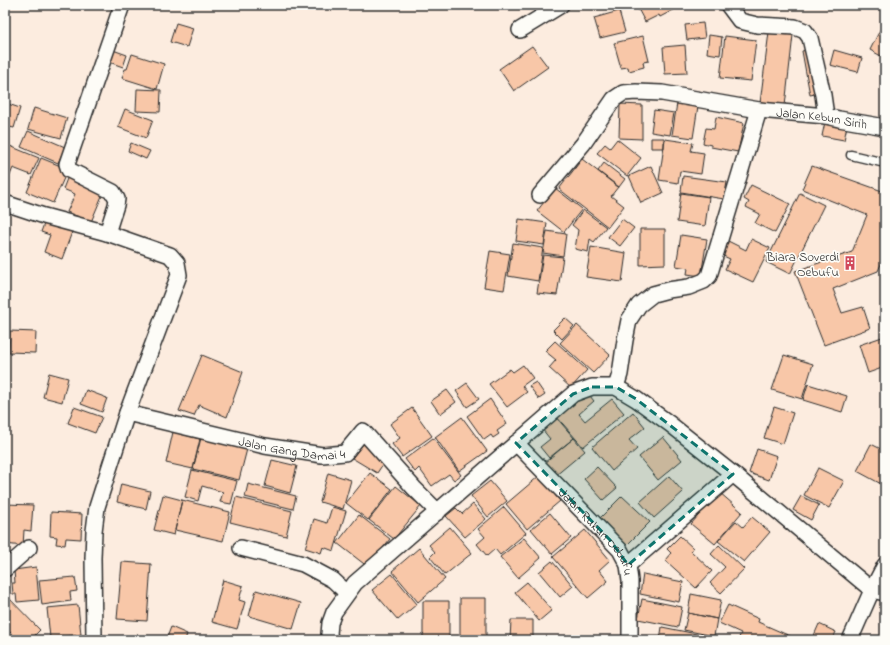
<svg xmlns="http://www.w3.org/2000/svg" width="890" height="645" viewBox="0 0 890 645" font-family="'Indie Flower',sans-serif">
<style>
.building{fill:#f8c7a8;stroke:#2b2b2b}
.lines{fill:none;stroke-linecap:round;stroke-linejoin:round}
.service-casing{stroke:#2b2b2b;stroke-width:11}
.minor-casing{stroke:#2b2b2b;stroke-width:18}
.service{stroke:#fdfcf7;stroke-width:8}
.minor{stroke:#fdfcf7;stroke-width:15}
.marked{fill:#0f766e;fill-opacity:0.2;stroke:#0f766e;stroke-width:3;stroke-dasharray:8 5;stroke-linejoin:round}
.labels{text-anchor:middle;stroke-width:3.5;stroke-linejoin:round;paint-order:stroke}
.street-label{font-size:13px;fill:#2b2b2b;stroke:#fdfcf7}
.poi-label{font-size:13px;fill:#2b2b2b;stroke:#fdfcf7;text-anchor:end}
</style>
<rect width="100%" height="100%" fill="#fcecdf"/>
<filter id="ink" filterUnits="userSpaceOnUse"><feTurbulence type="fractalNoise" baseFrequency=".025" numOctaves="2"/><feDisplacementMap in="SourceGraphic" scale="8" xChannelSelector="R" yChannelSelector="G"/><feConvolveMatrix kernelMatrix="1 2 1 2 8 2 1 2 1" color-interpolation-filters="sRGB"/></filter>
<g filter="url(#ink)">
<path class="building" d="M636 5H683L660 17 659 15 645 22Z
M619 11 625 32 600 38 594 18Z
M885 20V48L881 56 870 50Z
M176 23 193 28 187 47 170 42Z
M703 23 705 38 687 40 685 25Z
M769 32 793 35 785 106 760 103Z
M709 35 722 37 720 55 707 53Z
M643 36 649 61 643 62 644 67 629 71 628 67 621 68 614 43Z
M725 36 756 40 751 81 720 78Z
M685 45 687 73 665 74 663 47Z
M532 46 548 67 514 91 499 69Z
M811 49 820 93 810 95 802 51Z
M113 50 127 55 123 67 109 62Z
M834 50 862 58 858 72 830 65Z
M132 54 164 64 157 89 122 78 125 69H127Z
M137 89 161 90 160 112 136 111Z
M5 103 20 108 14 128 5 126Z
M677 103 698 106 693 138 672 135Z
M620 104 642 105V139L619 138Z
M34 108 67 118 61 138 28 129Z
M125 109 153 120 146 138 118 127Z
M654 110 674 113 670 135 651 132Z
M716 117 744 123 738 152 711 147V145L703 143 706 128 714 129Z
M825 122 847 126 844 140 822 136Z
M28 131 65 147 58 163 21 147Z
M651 138H664V148H651Z
M617 139 641 158 627 176 597 153 605 144 610 148Z
M665 139 693 143 691 151 704 153 701 174 680 171 678 183 659 180Z
M131 143 150 151 146 159 128 151Z
M5 144 39 158 31 175 13 168 6 185H5Z
M41 158 68 169 53 203 27 192Z
M582 159 618 187 611 196 624 206 608 227 559 189Z
M604 163 625 179 619 187 598 171Z
M651 166 663 193 641 203 629 176Z
M812 166 885 192V255L878 271 833 289 842 313 863 307 870 328 824 345 795 271 852 252 867 215 802 189Z
M68 176 104 191 91 222 67 212 75 194 63 189Z
M683 176 727 182 724 199 681 192Z
M751 185 790 204 775 233 755 223 760 214 746 207 749 202 744 199Z
M555 188 582 209 564 232 537 211Z
M681 193 709 197 705 226 677 222Z
M800 193 824 205 790 274 766 262Z
M583 210 606 227 594 242 590 239 588 252 575 249 578 230 572 225Z
M519 219 547 223 544 245 516 241Z
M622 219 634 228 620 246 608 237Z
M45 221 72 232 62 259 44 252 50 235 41 232Z
M640 229H665V264L640 265Z
M547 231 566 234 563 256 543 253Z
M681 235 707 239 701 276 687 274 688 268 676 266Z
M751 239 770 248 753 282 725 269 730 259 721 255 728 241 746 250Z
M513 243 543 248 538 281 508 276Z
M591 247 626 253 622 282 586 277Z
M490 251 510 254 504 290 484 287Z
M543 255 563 257 557 295 537 293Z
M565 318 574 326 562 339 553 330Z
M577 325 610 355 593 373 560 343Z
M10 331 36 332 35 353 9 352Z
M885 336V367L868 373 859 345Z
M555 341 587 370 571 388 549 368 556 360 545 351Z
M202 355 243 372 227 417 199 405 194 416 179 411Z
M784 355 813 364 802 399 772 390Z
M523 365 533 378 522 386 527 392 507 407 489 384 510 369 513 372Z
M49 373 68 378 62 402 43 397Z
M536 382 545 395 539 399 529 386Z
M467 383 479 399 467 407 456 391Z
M808 384 847 396 842 412 803 400Z
M86 390 107 398 102 412 81 404Z
M447 390 456 402 440 414 431 401Z
M586 391 594 401 579 414 585 421 612 399 624 413 583 447 556 416Z
M490 399 507 424 497 431 499 434 493 438 491 435 484 440 467 416Z
M74 407 102 417 95 433 68 423Z
M774 407 793 413 783 444 764 438Z
M412 408 432 436 402 457 392 444 400 438 390 424Z
M633 412 645 427 629 440 637 449 612 471 592 447Z
M462 417 487 451 459 471 435 437Z
M556 417 574 438 549 458 540 447 550 439 542 429Z
M173 432 200 439 193 469 166 463Z
M663 437 682 460 658 480 639 457Z
M201 438 247 449 239 480 193 469Z
M433 438 461 475 454 480 449 474 432 486 419 468 415 472 405 459Z
M574 438 585 451 555 476 544 463Z
M363 444 385 461 377 473 352 458Z
M871 444 885 451V486L857 471Z
M757 449 777 456 769 480 749 473Z
M272 460 297 466 290 493 265 486Z
M597 467 617 488 603 500 584 479Z
M818 468 844 481 829 508 804 495Z
M192 470 237 481 231 504 220 502 223 492 202 486 198 501 185 497Z
M328 473 351 480 343 509 320 502Z
M370 473 392 489 368 520 346 503Z
M539 476 560 501 527 529 506 504Z
M669 476 683 492 654 518 640 502Z
M490 481 507 501 488 517 471 496Z
M121 484 150 491 146 509 117 502Z
M248 484 296 496 293 509 245 497Z
M396 486 421 506 394 539 369 520Z
M719 492 742 512 715 544 691 524Z
M163 495 182 500 174 535 154 530Z
M622 496 650 522 627 545 600 518Z
M801 496 819 505 811 520 793 510Z
M236 497 292 511 286 536 230 522Z
M182 500 230 512 223 541 175 530Z
M5 504 33 505 31 531 24 530 23 546 5 544Z
M473 504 486 519 465 537 446 516 456 508 462 514Z
M332 507 346 511 334 551 323 547 321 553 305 548 314 519 327 523Z
M504 507 526 533 500 555 495 549 487 556 477 544 485 537 478 529Z
M51 512 82 514 81 539 66 538 65 545 56 544 57 537 50 536Z
M550 513 571 538 552 554 531 529Z
M359 515 390 539 368 567 337 543Z
M752 517 770 532 744 562 718 541 736 521 743 527Z
M450 527 472 553 445 575 430 557 435 552 429 545Z
M585 530 610 560 599 570 608 581 588 598 553 557Z
M680 536 693 548 691 551 712 571 696 588 665 560 671 553 667 549Z
M524 538 541 558 518 578 500 557Z
M719 545 744 569 721 593 710 583 725 567 711 554Z
M419 548 445 579 418 602 392 571Z
M552 561 573 586 560 597 539 572Z
M122 562 151 564 147 621 117 619Z
M36 567 39 600 17 602 16 594H13L12 583H15L14 570Z
M392 574 417 604 398 620 372 590Z
M643 574 683 582 679 602 640 594Z
M75 577 77 591 70 592 71 601 42 605 39 580Z
M223 580 243 586 239 600 245 602 237 629 212 622Z
M527 582 552 610 539 621 515 592Z
M256 590 301 603 293 629 249 616Z
M5 594 40 630 30 640H18L5 627Z
M691 594 721 600 717 619 688 613Z
M460 598H486V640H460Z
M642 599 682 607 678 627 638 619Z
M423 601H449V639L423 638Z
M78 605 81 635 50 638 47 608Z
M728 605 759 619 758 622 799 640H738L741 633 719 623Z
M688 613 717 619 714 636 684 630Z
M511 620H533V640H510Z
M819 624 836 632 832 640H812Z
M171 627 187 634 185 640H166Z
M662 627 711 637 710 640H660Z"/>
<g class="lines">
<defs>
<path id="service" d="M851 155 885 163"/>
<g id="minor">
<path d="M728 5 740 21 757 25 795 27 805 31 810 38 823 95 826 116"/>
<path d="M520 30 561 5"/>
<path id="s1" d="M540 195 583 144 614 99 623 93 636 92 662 93 759 110 826 116 839 119 885 127"/>
<path d="M5 203 44 216 107 233 170 255 177 263 179 275 127 413 118 441 97 507 94 531 93 558 94 640"/>
<path d="M107 233 116 205 117 199 113 192 69 170 67 164 122 5"/>
<path d="M616 387 620 374 625 340 629 320 639 305 653 294 668 290 689 287 704 281 709 276 759 110"/>
<path id="s2" d="M127 413 265 446 322 455 345 453 363 431 414 488 438 512"/>
<path id="s3" d="M516 443 620 550 628 565 630 581V640"/>
<path d="M241 548 303 564 333 580 347 593"/>
<path d="M628 565 733 474"/>
<path d="M5 569 29 548"/>
<path d="M331 640 329 634 330 623 334 612 355 583 573 394 592 387H616L636 399 670 424 733 474 872 590 885 593"/>
<path d="M850 640 872 590 885 565"/>
</g>
</defs>
<use href="#service" class="service-casing"/>
<use href="#minor" class="minor-casing"/>
<use href="#service" class="service"/>
<use href="#minor" class="minor"/>
</g>
</g>
<path class="marked" d="M592 387H616L636 399 733 474 628 565 610 540 516 443 573 394Z"/>
<defs>
<symbol id="building-bare" viewBox="-9 -9 18 18"><path d="M-4-6H4V6H1V3H-1V6H-4ZM-2.5-4.3h1.7v1.8h-1.7ZM.8-4.3h1.7v1.8H.8ZM-2.5-1h1.7V.8h-1.7ZM.8-1h1.7V.8H.8Z" fill="#d1495b" stroke="#fdfcf7" stroke-width="2.5" paint-order="stroke"/></symbol>
</defs>
<g fill-rule="evenodd">
<use href="#building-bare" x="840" y="253" width="20" height="20"/>
</g>
<g class="labels">
<g class="street-label">
<text dy="5" stroke="none"><textPath href="#s1" startOffset="333">Jalan Kebun Sirih</textPath></text>
<text dy="5" stroke="none"><textPath href="#s2" startOffset="169">Jalan Gang Damai 4</textPath></text>
<text dy="5" stroke="none"><textPath href="#s3" startOffset="121">Jalan Rukun Oebufu</textPath></text>
</g>
<g class="poi-label">
<text x="839" y="261">Biara Soverdi<tspan x="839" dy="15">Oebufu</tspan></text>
</g>
</g>
<rect width="890" height="645" fill="none" stroke="#fdfcf7" stroke-width="20"/>
<rect x="10" y="10" width="870" height="625" fill="none" stroke="#2b2b2b" stroke-width="1.5" filter="url(#ink)"/>
</svg>
